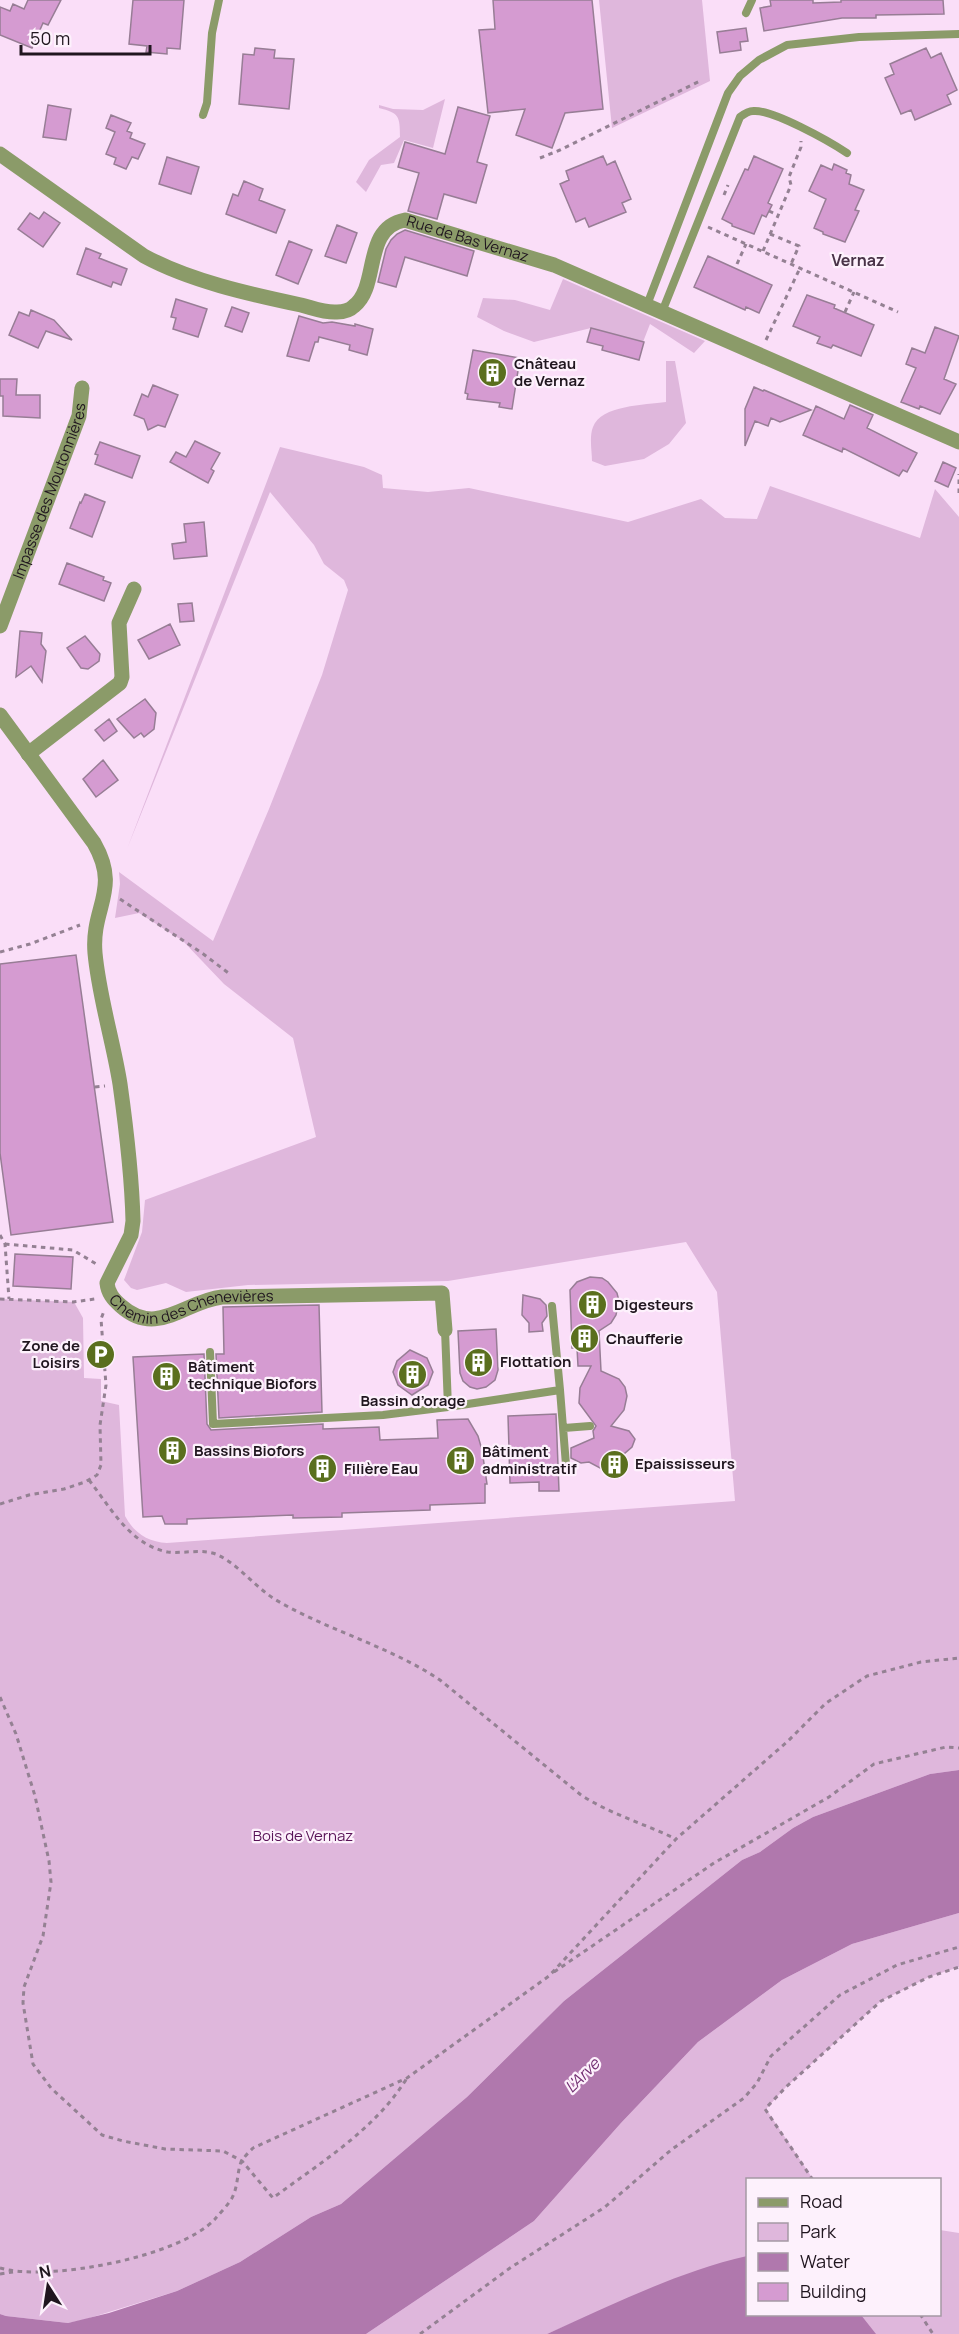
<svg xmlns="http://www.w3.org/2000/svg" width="959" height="2334" viewBox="0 0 959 2334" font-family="Manrope,sans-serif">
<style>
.green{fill:#dfb7dc}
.water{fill:#b078ad}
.building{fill:#d59bd1;stroke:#977d95;stroke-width:1.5}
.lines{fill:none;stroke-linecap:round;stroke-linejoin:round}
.path{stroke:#948193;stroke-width:3;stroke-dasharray:4.5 4.5;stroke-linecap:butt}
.service{stroke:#8b9b69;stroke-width:8}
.minor{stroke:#8b9b69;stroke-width:15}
.labels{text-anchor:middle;stroke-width:4.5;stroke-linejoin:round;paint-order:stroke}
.street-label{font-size:15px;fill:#20161f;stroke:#fdf1fc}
.poi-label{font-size:15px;font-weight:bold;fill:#20161f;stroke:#fdf1fc;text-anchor:start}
.park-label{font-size:15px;fill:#581357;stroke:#fdf1fc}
.neighbourhood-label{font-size:16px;font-weight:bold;fill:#493348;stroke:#fdf1fc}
.water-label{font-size:16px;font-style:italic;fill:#732f72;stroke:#fdf1fc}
</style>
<rect width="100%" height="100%" fill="#fadef8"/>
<path class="green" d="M599 0H702L710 81 612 128Z
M445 99 433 148 404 140 394 163 381 165 366 192 356 182 369 160 400 137C400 116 399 113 379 108V105L393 109 423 110Z
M563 279 705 341 694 353 650 324 643 342 591 328 534 342 504 331 477 317 483 298 515 300 550 310Z
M666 361H675L686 423 669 444 644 459 605 466 592 461C592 451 589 437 593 427 601 405 645 405 666 402Z
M280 447 364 467 382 475 383 488 428 492 469 488 628 522 701 499 725 518 757 519 770 486 920 538 935 489 959 517V1770L930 1774 813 1817 793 1828 760 1852 742 1860 564 2001 467 2097 341 2204 311 2217 240 2262 177 2291 83 2320 68 2323 6 2316 0 2314V1299L74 1302 83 1318 84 1378 101 1379V1401L119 1405 125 1516C134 1533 148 1542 167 1543L735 1501 717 1292 686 1242 448 1281 248 1285 186 1292 166 1283 137 1290 131 1288 124 1280 142 1232 145 1200 316 1137 293 1038 224 984 183 941 139 913 115 918 120 884 119 872 213 941 269 809 322 675 348 590 344 580 324 564 314 545 270 492 127 849Z
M959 1913V1967L929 1977 881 2001 786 2087 766 2109 813 2179 748 2180V2314H940V2230L959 2233V2334H746L618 2303 547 2334H366L534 2221 621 2123 698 2042 782 1980 852 1944Z"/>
<path class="water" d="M959 1770V1913L852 1944 782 1980 698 2042 621 2123 534 2221 366 2334H0V2314L6 2316 68 2323 109 2313 177 2291 240 2262 311 2217 341 2204 467 2097 564 2001 742 1860 760 1852 793 1828 813 1817 930 1774Z
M747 2256 748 2314 861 2315 876 2334H547C612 2305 677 2272 747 2256Z"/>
<path class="building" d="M28 0H61L48 25 43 23 32 48 0 35V7L10 11 13 4 24 9Z
M133 0H184L180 49 167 48V54L146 52 147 46 129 44Z
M493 0H592L603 109 565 113 552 148 516 135 525 109 488 113 479 30 495 29Z
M770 0H813V3L841 2V0H943L944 14 876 15V18H842L764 31 760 8 771 6Z
M746 28 748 41 740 42 741 50 720 53 717 32Z
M255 48 275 50 274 58 294 59 289 109 239 104 243 54 254 55Z
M926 48 931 58 941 53 957 90 947 95 951 104 915 120 911 110 901 114 885 78 894 74 890 64Z
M48 105 71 109 66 140 43 137Z
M458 107 490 116 477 162 487 165 476 203 444 194 437 219 408 211 419 173 398 167 405 142 445 154Z
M111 115 131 123 127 131 132 133 130 138 145 144 138 159 132 157 126 169 114 164 116 158 106 154 115 132 106 128Z
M603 156 607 165 615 161 631 199 622 203 626 212 589 227 585 218 576 222 560 184 569 180 566 171Z
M754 156 783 169 768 203 772 205 766 217 762 215 754 234 732 226V224L722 219 745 169 748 170Z
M167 157 199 167 191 194 159 184Z
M834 164 847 170 846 173 851 175 849 184 864 190 855 210 859 211 845 242 823 234V232L814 228 826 199 809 191 821 165 832 170Z
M244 181 263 189 259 200 285 210 276 233 226 214 233 194 238 196Z
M44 212 60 223 43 247 18 229 30 213 39 219Z
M337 225 357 233 346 263 325 256Z
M405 230 474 251 467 276 405 257 396 287 378 282 386 249 391 240 397 234Z
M289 241 312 250 298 284 276 275Z
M86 248 101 254 99 258 127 269 121 285 113 282 111 287 77 274Z
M708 256 772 285 759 313 746 307 745 310 694 287Z
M807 295 835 305 834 308 874 325 861 356 833 345 831 348 817 343 820 337 793 326Z
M176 299 207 309 198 337 173 329 176 318 171 317Z
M232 307 249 313 242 332 225 326Z
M31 310 54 320 72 340 46 331 38 348 9 335 19 312 29 316Z
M299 316 323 323 332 322 355 326V324L373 329 367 355 349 350 350 345 319 337 318 342H315L309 361 287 356Z
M935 327 959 336 944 379 956 384 940 414 920 406 919 409 901 402 916 368 906 364 912 348 925 353Z
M591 328 644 342 639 360 602 350 603 346 587 342Z
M473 350 520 358 512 409 499 407 500 403 467 399 468 394 465 393Z
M0 379H17L16 395H40V418L3 416V396H0Z
M153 385 178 395 165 427 158 425 148 430 144 419 134 415 142 394 148 397Z
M754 387 763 391 764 390 811 410 780 422 771 418 768 426 755 421 745 446V409Z
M850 405 873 415 867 428 917 453 907 472 903 470 899 476 843 448 842 452 803 435 816 406 844 419Z
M195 441 220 453 211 469 214 471 208 483 170 462 176 452 186 457Z
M100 442 140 456 132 478 95 464 98 455 95 454Z
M943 462 956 468 948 487 935 481Z
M85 494 105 502 92 537 70 528 80 502 81 503Z
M204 522 207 556 174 559 172 544 186 542 184 524Z
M67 563 104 577 103 580 111 583 104 601 59 584Z
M192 603 194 621 180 622 178 604Z
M170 624 180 645 149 659 138 640Z
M20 631 42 633 41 644 46 651 42 682 31 666 16 677Z
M85 636 100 654 99 661 88 669 81 668 67 648Z
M145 699 156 713 154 729 144 737 141 733 134 738 117 719Z
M109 719 117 731 104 741 95 730Z
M103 760 118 780 96 797 83 779Z
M76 955 113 1222 11 1235 0 1153V964Z
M15 1254 73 1257 71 1289 13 1286Z
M590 1277 602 1278 608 1282 617 1293 619 1301 616 1315 611 1323 599 1331 601 1371 619 1379 625 1387 627 1396 624 1410 611 1426 629 1431 635 1439 632 1447 624 1454 623 1461 626 1463 623 1471 615 1476 589 1462 581 1463 571 1458V1448L594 1438 593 1431 596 1426 579 1403 580 1388 591 1366H578L577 1348H572L570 1290 577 1282Z
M523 1295 540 1299 546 1305 547 1316 542 1323 543 1331 529 1332V1323L522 1315Z
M319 1305 322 1412 219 1418 216 1354H224L223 1307Z
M496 1329 498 1370 495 1380 486 1387 477 1389 470 1387 463 1381 460 1373 458 1331Z
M410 1350 427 1358 433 1372 428 1385 412 1395 398 1385 393 1372 397 1361Z
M204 1354 207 1424 211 1430 323 1424V1429L379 1427 380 1440 438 1438 437 1420 468 1419 478 1436 482 1450 487 1484H485V1503L430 1505V1510L342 1513V1517L293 1518V1515L187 1519V1524H165L162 1516 143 1517 133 1357Z
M556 1414 559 1491H539V1482L510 1483 508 1416Z"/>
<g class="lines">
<path class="path" d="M540 158 560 150 702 80
M724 195 728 185
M769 211 778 215
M708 227 898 312
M770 234 799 246 791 264
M763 251 791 185 789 177 801 147V141
M737 264 746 244
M845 312 854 292
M766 340 800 268
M959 493V474
M120 899 202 953 231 975
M0 952 30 944 80 925
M95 1087 105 1086
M0 1235 5 1244 9 1299
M5 1244 73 1250 98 1265
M0 1299 73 1302 95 1299
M89 1480C111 1508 130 1545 168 1552 184 1554 203 1548 218 1555 240 1566 255 1587 276 1600 329 1631 389 1646 440 1680L581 1795C610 1814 645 1824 676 1839
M0 1504 29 1495 64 1489 85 1482 97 1475 101 1465 100 1425 106 1385 101 1319 104 1311
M0 1697 16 1734 35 1796 49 1861 51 1882 43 1936 24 1987 23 2003 33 2064 51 2088 102 2135 123 2141 165 2149 223 2151 242 2161 273 2198C321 2162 375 2130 407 2078
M554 1972 714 1863 829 1797 874 1764 946 1747 959 1748
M813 2180 765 2109 786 2087 881 2001 929 1977 959 1967
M0 2268C48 2282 180 2257 215 2219 220 2213 228 2205 232 2198 238 2187 237 2173 241 2162 244 2157 249 2152 253 2148L407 2078 549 1976 676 1839 788 1741 826 1703 867 1676 921 1662 959 1658
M0 2274 13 2272
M920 2314 933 2334
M420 2334 510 2268 605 2207 671 2150 744 2098 757 2083 771 2056 840 1995 897 1965 959 1947"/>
<path class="service" d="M746 13 752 0
M203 115 207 103 212 33 219 0
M647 305 728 93 740 76 759 60 787 45 859 37 959 34
M662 312 740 117C744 114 748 111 753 111 772 109 829 141 847 153
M210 1352 213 1424 383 1415 448 1407 445 1330
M560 1390 566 1465
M448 1407 560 1390 552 1306
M564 1428 590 1426"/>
<g class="minor">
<path id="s1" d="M0 154 144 256C190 281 249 294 301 305 313 308 325 313 337 312 343 312 350 310 354 306 380 286 362 228 405 220L554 265 959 442"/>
<path id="s2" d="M0 626 79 416 82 388"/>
<path id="s3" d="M0 715 94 843C121 890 91 907 95 953 99 997 113 1040 120 1084 126 1127 132 1178 133 1221L131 1235 107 1283C108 1293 113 1299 121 1306 157 1338 185 1301 222 1297L442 1293 445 1330"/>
<path d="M28 754 120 683 122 677 119 623 134 589"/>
</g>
</g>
<defs>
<symbol id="building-disc" viewBox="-11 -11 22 22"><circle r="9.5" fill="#5a6f1e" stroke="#fdf1fc"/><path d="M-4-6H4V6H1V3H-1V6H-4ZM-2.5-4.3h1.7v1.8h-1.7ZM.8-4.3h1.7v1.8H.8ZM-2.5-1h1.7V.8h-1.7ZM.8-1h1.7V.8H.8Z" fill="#fff"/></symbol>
<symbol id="parking-disc" viewBox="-11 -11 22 22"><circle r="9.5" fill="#5a6f1e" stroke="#fdf1fc"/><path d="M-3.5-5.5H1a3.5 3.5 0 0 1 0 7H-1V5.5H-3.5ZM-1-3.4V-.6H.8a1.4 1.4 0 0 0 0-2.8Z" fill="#fff"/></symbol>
</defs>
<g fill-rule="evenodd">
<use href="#building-disc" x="476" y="356" width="33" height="33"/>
<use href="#building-disc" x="576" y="1288" width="33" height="33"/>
<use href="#building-disc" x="568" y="1322" width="33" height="33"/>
<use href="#parking-disc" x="84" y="1338" width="33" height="33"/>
<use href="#building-disc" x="462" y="1346" width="33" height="33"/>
<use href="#building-disc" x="396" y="1358" width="33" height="33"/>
<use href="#building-disc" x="150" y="1360" width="33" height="33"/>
<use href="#building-disc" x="156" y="1434" width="33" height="33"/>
<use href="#building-disc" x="444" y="1444" width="33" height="33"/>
<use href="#building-disc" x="598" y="1448" width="33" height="33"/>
<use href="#building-disc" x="306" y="1452" width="33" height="33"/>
</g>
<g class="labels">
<g class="street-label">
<text dy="5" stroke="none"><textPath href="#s1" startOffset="568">Rue de Bas Vernaz</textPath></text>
<text dy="5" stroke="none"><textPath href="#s2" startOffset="144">Impasse des Moutonnières</textPath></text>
<text dy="5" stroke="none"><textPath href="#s3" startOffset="712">Chemin des Chenevières</textPath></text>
</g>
<g class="poi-label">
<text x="514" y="369">Château<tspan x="514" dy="17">de Vernaz</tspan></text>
<text x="614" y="1310">Digesteurs</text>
<text x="606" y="1344">Chaufferie</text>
<text x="80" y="1351" text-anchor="end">Zone de<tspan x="80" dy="17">Loisirs</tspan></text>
<text x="500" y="1367">Flottation</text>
<text x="188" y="1372">Bâtiment<tspan x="188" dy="17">technique Biofors</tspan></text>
<text x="413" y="1406" text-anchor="middle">Bassin d’orage</text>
<text x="194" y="1456">Bassins Biofors</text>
<text x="482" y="1457">Bâtiment<tspan x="482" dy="17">administratif</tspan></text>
<text x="635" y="1469">Epaississeurs</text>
<text x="344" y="1474">Filière Eau</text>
</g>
<g class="park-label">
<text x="303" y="1841">Bois de Vernaz</text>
</g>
<g class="neighbourhood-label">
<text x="858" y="266">Vernaz</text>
</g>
<g class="water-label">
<text transform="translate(582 2075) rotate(-45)" y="6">L'Arve</text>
</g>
</g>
<rect x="746" y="2178" width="195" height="138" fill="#fdf1fc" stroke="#a599a4" stroke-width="1.5"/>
<rect x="758" y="2198" width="30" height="9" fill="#8b9b69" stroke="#a599a4" stroke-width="1.5"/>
<text x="800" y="2208" font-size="18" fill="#20161f">Road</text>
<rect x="758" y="2223" width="30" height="18" fill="#dfb7dc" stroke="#a599a4" stroke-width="1.5"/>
<text x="800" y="2238" font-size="18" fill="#20161f">Park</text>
<rect x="758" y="2253" width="30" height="18" fill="#b078ad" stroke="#a599a4" stroke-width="1.5"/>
<text x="800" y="2268" font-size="18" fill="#20161f">Water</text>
<rect x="758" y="2283" width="30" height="18" fill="#d59bd1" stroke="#a599a4" stroke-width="1.5"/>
<text x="800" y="2298" font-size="18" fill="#20161f">Building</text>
<g transform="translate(48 2286) rotate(348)" stroke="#fdf1fc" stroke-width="4.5" paint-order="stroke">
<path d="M0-4.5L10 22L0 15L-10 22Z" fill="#20161f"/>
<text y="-9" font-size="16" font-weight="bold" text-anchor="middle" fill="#20161f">N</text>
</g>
<path d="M21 45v9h129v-9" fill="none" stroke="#20161f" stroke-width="3"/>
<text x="30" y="45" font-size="18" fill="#20161f" stroke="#fdf1fc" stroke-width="4.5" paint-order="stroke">50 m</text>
</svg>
